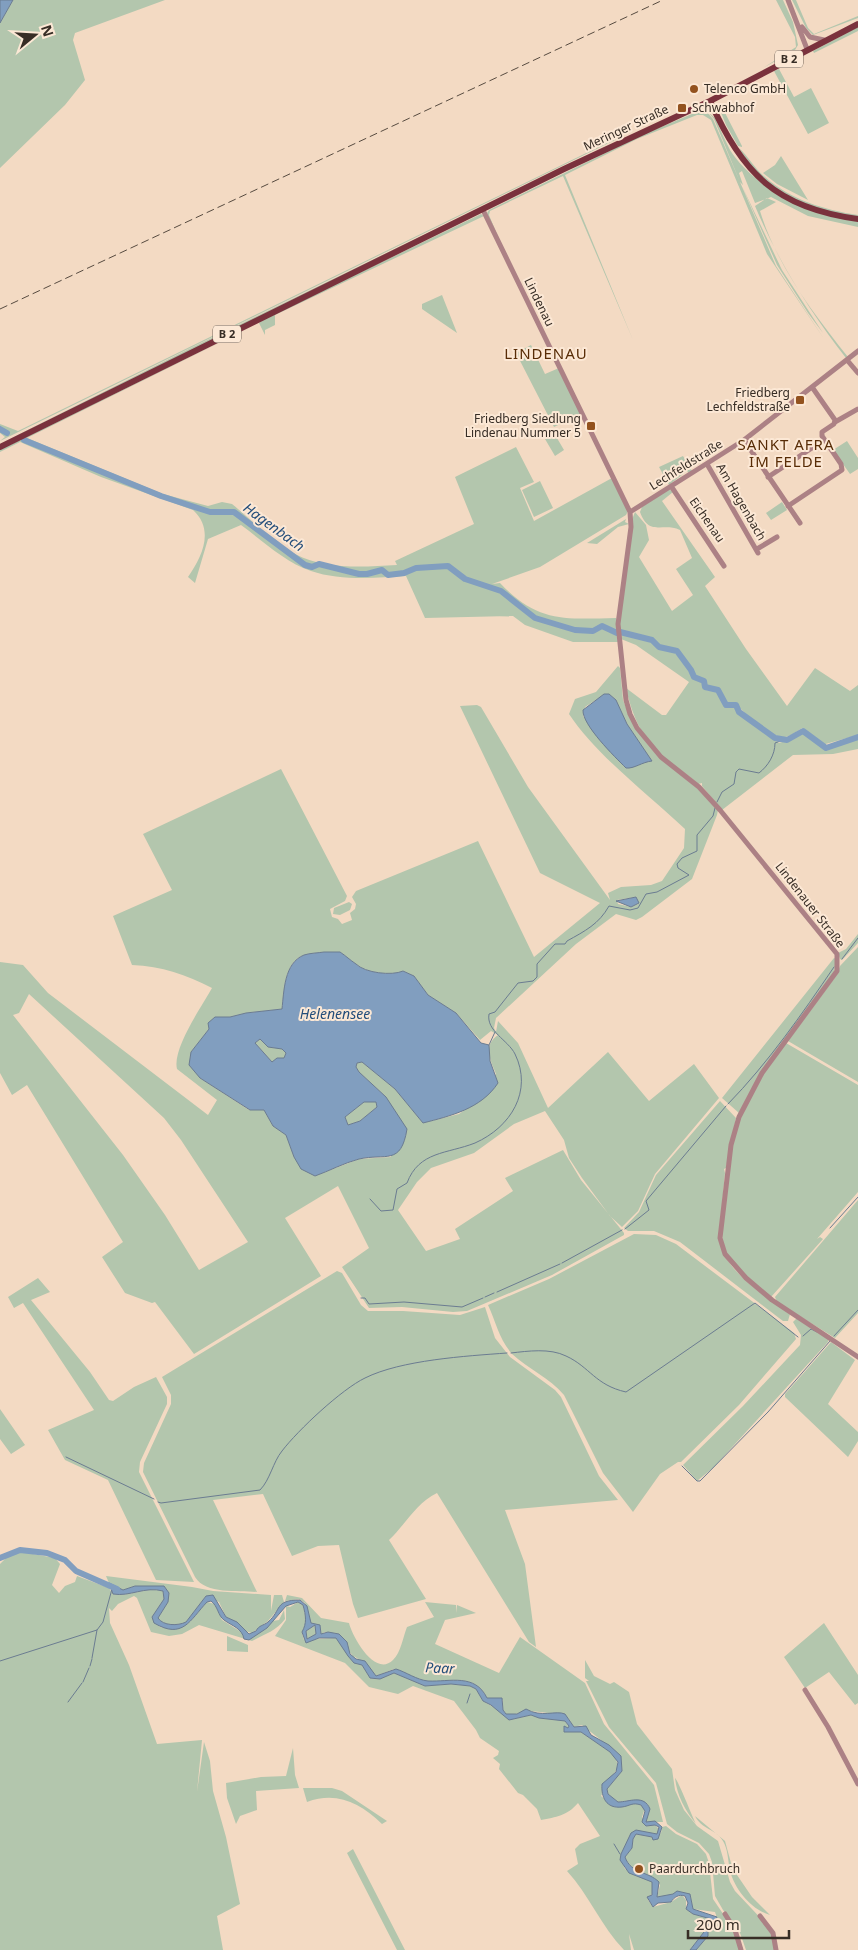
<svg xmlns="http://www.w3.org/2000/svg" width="858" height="1950" viewBox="0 0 858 1950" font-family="'Noto Sans',sans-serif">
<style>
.green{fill:#b3c6ad;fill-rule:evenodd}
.water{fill:#819ebf;stroke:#6b7c91;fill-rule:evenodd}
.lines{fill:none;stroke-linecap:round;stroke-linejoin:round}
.stream{stroke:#6b7c91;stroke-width:1}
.river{stroke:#819ebf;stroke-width:6}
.minor{stroke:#ac8185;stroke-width:5}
.major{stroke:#7a323d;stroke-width:6}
.rail{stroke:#574b40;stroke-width:1;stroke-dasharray:8 4;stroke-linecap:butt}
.poi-dot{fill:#93521e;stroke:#fce8d5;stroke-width:2}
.labels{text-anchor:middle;stroke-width:4;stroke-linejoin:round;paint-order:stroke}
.shield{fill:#fce8d5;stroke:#72655a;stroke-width:1}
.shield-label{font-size:11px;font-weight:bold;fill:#372d25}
.poi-label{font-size:12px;fill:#372d25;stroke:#fce8d5;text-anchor:start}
.street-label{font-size:12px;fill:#372d25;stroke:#fce8d5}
.water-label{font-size:14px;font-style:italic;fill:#234d7a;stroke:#fce8d5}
.quarter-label{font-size:15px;letter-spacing:1px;fill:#582c06;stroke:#fce8d5}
</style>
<rect width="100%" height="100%" fill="#f3dac3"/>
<path class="green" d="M13 0H165L75 33 73 40 85 80 65 105 0 168V23Z
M776 0H783L793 22 798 45 795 50 763 68 796 47 795 37Z
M792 0H796L808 28 814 34 858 16V18L813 35 806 28Z
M858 27V31L814 53 813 51Z
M779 69 794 97 811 88 829 123 808 134 774 71Z
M720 103 742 146V147L738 146 726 125 718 105Z
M699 111H706L713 119 776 266 824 339 767 254 711 120 703 115H697L637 139 565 175 633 340 563 176 490 211 489 215 499 239 487 213 489 210 642 135Z
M708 112 715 118C720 129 725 140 730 150 740 167 766 188 782 198L858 222V227L808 216 771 197 755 203 742 171 739 173 743 185 740 182 714 119Z
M623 135V136L0 441 5 437 0 433V424L18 431Z
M623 138 0 444 191 348Z
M739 148C748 156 755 169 765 177 791 200 825 210 858 215V217C821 212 780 199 754 171 749 164 744 156 739 148Z
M781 156 808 200 777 184 763 173 775 165Z
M742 186 782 270 823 333 808 313 777 265Z
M767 198 776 202 760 211C777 266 813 313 848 357L846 358C810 312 778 261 755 206Z
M481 214 484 216 275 315V325L265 330V335L259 323 264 319Z
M442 295 457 333 422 309V304Z
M257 324 27 438 163 494 208 506 222 502 232 504C249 518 277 545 295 554 326 570 363 567 397 565L395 561 474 524 455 477 516 447 534 482 520 488 534 521 612 478 628 511 626 515 540 567 492 584 500 583C538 623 565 619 616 618L618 642H573L525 625 513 616 425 618 406 576C376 578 340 581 311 571 285 562 263 541 241 525L208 539 195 583 188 577C202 557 215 530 193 510L101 477 20 442 0 452V450ZM492 587 503 590 537 618 565 625V627L535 620 498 591 492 590Z
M531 345 545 374 559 368 581 414 554 427 516 353Z
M554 433 564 450 555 456 545 439Z
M847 441 858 458V469L850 474 833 450Z
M683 456 692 471 689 473 687 471 669 485 659 467Z
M540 481 553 508 534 517 522 490Z
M669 489 673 492 662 501 715 577 705 586 746 649 787 706 815 668 850 691 858 685V735L822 745 802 728C797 731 791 736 785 737 771 739 743 713 735 702L727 703C723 694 720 685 709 686L705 684 703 678 695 676 679 652 676 649 673 650 690 670 693 678 701 681 706 690 719 692 726 705 735 707 769 734 779 740 778 743 787 741 802 732 822 748 826 749 858 739V749L833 754 793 755 722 810 702 786V783L698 784C689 775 678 769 667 761 644 743 632 716 626 688L662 715H666L689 682 636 645 621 639 619 624 633 517 635 512 646 525 649 540 639 557 672 611 693 595 676 569 692 558 680 530C663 522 649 537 640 512L642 507Z
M782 502 787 510 771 520 766 513Z
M626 519 625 522 629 524 618 527 597 544 587 543Z
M618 666 620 668 623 700 629 715 661 759 697 788 718 810 717 815 692 879 642 917 636 920 616 914 576 944 496 1018 494 1028 496 1032 498 1021 518 1043 548 1108 608 1052 649 1101 694 1064 719 1098 655 1174 638 1211 622 1227 610 1216 582 1178 569 1158 564 1140 545 1111 514 1124 474 1153 431 1168 417 1182 398 1210 426 1251 460 1239 455 1229 513 1191 505 1178 563 1150 581 1180 624 1233V1235L552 1275 467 1311 453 1312 402 1307 369 1308 342 1267 369 1248 338 1186 285 1218 321 1276 194 1354 155 1302 152 1303 125 1293 102 1257 123 1242 27 1085 12 1095 0 1073V962L23 965 48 993 208 1115 217 1100 177 1069C172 1049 202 1006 212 988 186 975 162 966 132 965L113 916 172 890 143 834 281 769 347 896 345 901 330 909 332 917 338 919 342 924 352 920 350 913 355 909 356 904 352 897 356 891 478 841 534 957 600 903 540 873 460 706 477 705 481 707 528 787 610 900 608 893 621 887 651 885 662 881 684 848 685 829C649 795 596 755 569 714L575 699 596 692ZM605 694H609L616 700 627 724 652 761 640 762 633 767 622 764 583 716 585 707ZM636 897 638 904 631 907 618 904 617 900ZM324 952H340C346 956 350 960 356 964 366 973 392 976 403 971L414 976 428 995 456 1013 480 1040 491 1031 498 1035C483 1045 490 1060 496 1074L469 1107 459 1114 423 1123 395 1089 362 1062 357 1063 356 1067 359 1072 386 1097 391 1157 359 1159 315 1176 294 1157 286 1135 273 1126 264 1110H249L200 1078 191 1052 209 1029V1023L215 1017H230L246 1013 282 1009C284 991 284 962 304 955 310 953 318 953 324 952ZM29 994 164 1118 181 1140 248 1242 199 1270 165 1215 123 1155 13 1015 19 1013Z
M349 902 352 904 350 910 340 915 333 914 334 908Z
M858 934V943L842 960 840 959 838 953 846 949Z
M858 947V1082L788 1041 836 976 840 966Z
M834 958 836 959 834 974 761 1072 739 1113 722 1098Z
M260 1039 268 1047 282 1048 286 1053 284 1058 272 1062 255 1043Z
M786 1043 858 1085V1192L817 1239 820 1237 823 1239 771 1297C755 1284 728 1265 723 1243 720 1228 725 1209 727 1194 730 1169 731 1141 740 1118 750 1091 769 1066 786 1043Z
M720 1101 736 1118 726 1168 724 1169 725 1173 719 1238C724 1272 764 1294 790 1314L788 1321H783L680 1242 654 1231H628L624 1228 639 1212 656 1175Z
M364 1102H376L377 1107 360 1121 348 1125 345 1117Z
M858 1200V1313L835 1338 777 1302 775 1297Z
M634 1234 656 1235 676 1244 794 1333 796 1339 739 1405 681 1462H678L660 1474 633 1512 603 1473 564 1395C550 1378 528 1369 512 1354 499 1339 496 1322 488 1305L549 1279Z
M337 1271 342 1273 361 1305 368 1311H403L460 1315 485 1307 495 1338 510 1357 555 1390 561 1397 599 1476 618 1500 505 1510 525 1564 536 1647 529 1642 437 1493C416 1503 406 1524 389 1540L426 1599 358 1618 353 1604 339 1545 318 1546 292 1556 263 1494 213 1500 257 1592C239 1590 206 1595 195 1577L143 1472 144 1463 171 1404V1395L162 1377Z
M38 1278 50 1292 31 1300 90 1372 109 1400 113 1401 134 1387 156 1377 167 1397V1404L140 1462 139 1472 194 1582 156 1580 108 1480 65 1460 48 1430 94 1410 23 1303 14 1308 8 1297Z
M797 1318 829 1339 828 1342 714 1467 697 1481 683 1465 743 1406 800 1345 801 1335 793 1322Z
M831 1342 855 1360 828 1404 858 1432V1441L848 1457 785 1397V1394Z
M0 1409 25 1445 11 1454 0 1439Z
M22 1552 55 1558 60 1564 52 1585 59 1593 65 1586 75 1582 77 1576 109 1588 113 1594C131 1597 146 1586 163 1591L164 1599 152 1617 160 1627C189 1633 190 1620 207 1602L215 1604 222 1620 251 1638 267 1628 272 1621 279 1620 284 1610 285 1619C276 1631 265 1634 252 1641L199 1625 182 1634 169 1636 151 1632 137 1598 134 1596 118 1604 112 1611 109 1608 110 1623 129 1665 157 1744 202 1740 197 1792 204 1742 210 1761 213 1791 226 1837 240 1904 217 1916 223 1950H0V1564L8 1556Z
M106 1576 192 1587 213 1591 271 1595V1611L274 1595H282L284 1602 268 1621 252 1633 245 1631 237 1623 226 1617 219 1602 206 1596 186 1622C178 1626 163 1626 158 1618L168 1602 164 1587 135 1586 123 1590 109 1583Z
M287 1595 302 1598 321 1618 349 1623C352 1636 375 1678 393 1660 401 1652 403 1637 407 1627L434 1617 425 1602 456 1605V1613L457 1605 476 1613 445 1620 435 1644 499 1673 520 1637 585 1683 604 1724 654 1785 663 1822H646L648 1805C637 1797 630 1801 618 1802L608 1794 607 1789 622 1771 621 1756 582 1725 574 1727 568 1718C558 1714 542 1712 531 1711 522 1711 515 1716 506 1714L503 1710V1700L487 1698C474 1672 449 1683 427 1681 416 1679 404 1673 394 1669L376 1676 370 1671 367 1664 350 1654 347 1643 339 1634 325 1632 321 1634 320 1627 311 1623 305 1603 299 1599 285 1601Z
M298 1602 303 1605 307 1624 302 1633 304 1640 336 1638 362 1665 370 1678 380 1679 394 1673 425 1686 451 1684 470 1686 476 1689 483 1701 514 1719 531 1715 549 1719H563L569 1726 568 1728 565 1727 564 1732H581L610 1752 616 1758 618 1767 601 1796 615 1807C626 1804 636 1800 645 1808L642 1817 646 1826 655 1825 660 1830 657 1834 640 1832 629 1837C628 1848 619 1857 625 1869L652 1882 654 1890 648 1900 653 1907 671 1902 682 1895 686 1900V1909L693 1914 711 1919 707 1928 690 1950H634L629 1934 631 1950H624C601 1926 589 1895 567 1871L578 1864 575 1849 580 1844 600 1836 578 1803C567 1816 556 1817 541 1820L537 1809 523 1795 518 1793 499 1769 500 1764 493 1758 498 1755 499 1751 480 1738 476 1730 454 1701 413 1686 398 1694 369 1687 345 1663 275 1636 286 1620V1606L290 1607Z
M824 1623 858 1675V1703L855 1705 829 1672 805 1688 784 1657Z
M315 1625 316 1634 307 1639 306 1631Z
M227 1636 248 1645V1652L227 1651Z
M585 1660 594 1676 610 1684 614 1682 629 1692 637 1724 672 1769 675 1790 684 1810 697 1826 718 1841 730 1882 735 1891 770 1928 776 1950H746L739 1930 723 1910 715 1896 712 1862 709 1854 699 1843 677 1832 667 1824 656 1783 609 1727 586 1681H589L585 1678Z
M293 1748 295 1775 299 1788 256 1791 257 1810 240 1816 236 1824 227 1798 226 1783 261 1777 286 1776Z
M675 1778C678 1780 692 1816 696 1824 685 1810 677 1796 675 1778Z
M303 1788H332L342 1791 387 1821 382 1824C360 1803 337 1791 307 1802Z
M695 1816 725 1841 731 1863 737 1875 752 1897 770 1915C752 1910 735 1890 730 1871 728 1861 728 1849 723 1841 716 1829 701 1829 695 1816Z
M666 1826 676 1834 697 1844 706 1854 709 1863 713 1899 734 1930 740 1950H696L708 1936V1930L713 1927 717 1918 715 1912 693 1909 690 1894 657 1897 660 1885C651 1871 631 1875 625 1857L632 1848 633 1839 636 1834 652 1837 661 1833 662 1827Z
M353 1849 405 1950H397L347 1853Z"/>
<path class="water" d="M0 0H13L0 23Z
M604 694H609L616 700 627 724 652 761C642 762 634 769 626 768 615 757 582 725 583 710Z
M636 897 639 903 631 907 616 901Z
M324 952H340C346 956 350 960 356 964 365 973 392 976 403 971L414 976 428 995 456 1013 481 1043 489 1045 490 1061 498 1083C481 1109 450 1116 423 1123L395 1089 362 1062 357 1063 356 1067 359 1072 386 1097 407 1129C401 1166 386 1153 359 1159 344 1163 329 1171 315 1176L301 1169 294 1157 286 1135 273 1126 264 1110H250L200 1078 189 1065 191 1052 209 1029 208 1023 215 1017H230L246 1013 282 1009C284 991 284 963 304 955 310 953 318 953 324 952ZM260 1039 268 1047 282 1049 286 1053 284 1058H277L272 1062 255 1043ZM364 1102H376L377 1107 360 1121 348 1125 345 1117Z
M109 1583 123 1590 135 1586H164L169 1593 168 1602 158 1618C163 1626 178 1626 186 1622L206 1596 213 1595 226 1617 237 1622 249 1634 256 1631C259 1625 263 1626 268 1622 282 1610 274 1600 300 1600L307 1606 311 1623 320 1625 321 1634 328 1632 339 1634 347 1642 350 1654 356 1659 365 1661 376 1676 396 1669C406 1672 417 1680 428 1681 450 1682 475 1673 487 1698H502L503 1710 506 1714H517L526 1709C541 1718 556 1710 565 1714L574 1727 586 1726 591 1735 609 1745 621 1756 622 1771 607 1789 608 1794 618 1802C629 1802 644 1794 650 1809L646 1822 655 1821 662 1827 658 1839 653 1840 652 1837 636 1834 633 1839 632 1848 625 1857C631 1874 648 1871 659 1882L657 1897 673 1894 677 1891 690 1894 693 1909 717 1917 713 1927 708 1930V1936L696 1950H690L707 1928 711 1919 693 1914 686 1909 688 1903 685 1896C679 1894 674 1897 671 1902L658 1903 653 1907 647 1897 652 1895V1882L629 1873 620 1860 621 1854 631 1833 636 1830 657 1834 659 1827 655 1825 646 1826 642 1822 645 1811 641 1805C632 1802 630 1806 622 1807 606 1809 601 1797 602 1784L616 1772 618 1762 610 1752 581 1732H564V1726L568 1728 569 1726 565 1721 539 1718 531 1715 509 1720 491 1705 483 1701 476 1689 470 1686 451 1684 425 1686 394 1673 380 1679 370 1678 362 1665 354 1663 348 1656 336 1638H319L306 1643 302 1632C307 1623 306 1616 303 1605L298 1602 286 1606 267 1628 249 1640 244 1639C242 1628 232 1626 224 1620 218 1616 218 1606 211 1601L207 1602C190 1620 183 1640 154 1623L152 1617 164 1599 163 1591C145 1586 130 1597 113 1594ZM315 1625 316 1634 307 1639 306 1631Z"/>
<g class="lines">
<path class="stream" d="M717 802 722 792 734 784 736 772 739 769 759 773C768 766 775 755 775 743L783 740
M842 959 858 938
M489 1045 495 1032
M728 1104C768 1063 802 1014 834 967
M370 1199 381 1211 393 1210 397 1189 407 1183C419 1151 447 1154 475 1143 511 1127 533 1091 515 1054 508 1040 486 1031 489 1014L495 1012 518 983 533 981 537 977V964L555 944H565L567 941C585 931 599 924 609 906L630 910 638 908 646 894 657 892 689 875 678 868 677 864 682 858 697 851V835L713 816 715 808
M830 1228 858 1197
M625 1229 649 1210 646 1201 726 1106
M562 1263 622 1230
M497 1292 560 1264
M485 1297 494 1293
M361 1298H365L369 1304 404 1302 462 1307 483 1298
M803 1336 811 1329 817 1332
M834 1336 858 1310
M511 1353C528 1351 550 1348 566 1356 590 1367 595 1385 626 1392L755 1303 798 1337
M66 1457 154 1499
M682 1466 697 1481H700L768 1412 830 1341
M158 1502 161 1503 260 1490C270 1480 273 1462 282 1451 298 1430 342 1389 365 1378 401 1360 466 1356 507 1353
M92 1658 97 1630
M0 1661 97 1630 103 1622 112 1589
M90 1666 92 1659
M83 1682 89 1668
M68 1702 82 1683
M467 1703 470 1694
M614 1844 620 1854"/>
<path class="river" d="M0 429 7 433
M24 440 161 496 210 512H234L305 565 312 567 319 564 359 574H367L382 570 388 575 404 573 416 568 448 566 465 579 501 591 535 618 575 630 593 631 602 626 617 633
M620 632 652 640 659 647 677 651 691 670 694 677 704 681 705 687 718 690 726 705H736L739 712 775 738 787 740 803 731 826 748 858 737
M0 1558 20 1550 47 1553 65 1560 76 1571 117 1589"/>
<path class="minor" d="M788 0 807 49
M802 27 810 37 824 40
M483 210 630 512 631 527 618 624 626 700 630 714 637 728 661 757 699 787 720 810 837 954V971L762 1073 739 1117 731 1145 720 1238 725 1254 746 1278 772 1300 858 1357
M847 360 858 373
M835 422 858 409
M744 440 800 523
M707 464 758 553
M768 477 824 440
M671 486 724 566
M788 506 842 470 841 464 822 436V432L834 424 835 420 812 387
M630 512 744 440 858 351
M757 549 777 537
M805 1690 828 1727 858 1784
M725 1914 735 1930 741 1950
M760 1916 773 1933 776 1950"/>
<path class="major" d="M710 101C743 174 776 208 858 219
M0 447 564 169 710 101 858 24"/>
<path class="rail" d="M0 309 663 0"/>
</g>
<g class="poi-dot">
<circle cx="694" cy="89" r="5"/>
<rect x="677" y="103" width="10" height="10" rx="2.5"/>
<rect x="795" y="395" width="10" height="10" rx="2.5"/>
<rect x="586" y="421" width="10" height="10" rx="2.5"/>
<circle cx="639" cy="1869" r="5"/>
</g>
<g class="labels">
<g class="shield">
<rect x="775" y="50.5" width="28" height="17" rx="4"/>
<rect x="213" y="325.5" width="28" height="17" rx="4"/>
</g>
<g class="shield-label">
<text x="789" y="63">B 2</text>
<text x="227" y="338">B 2</text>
</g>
<g class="poi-label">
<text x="704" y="93">Telenco GmbH</text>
<text x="692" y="112">Schwabhof</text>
<text x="790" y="397" text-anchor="end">Friedberg<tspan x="790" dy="14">Lechfeldstraße</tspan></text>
<text x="581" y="423" text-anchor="end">Friedberg Siedlung<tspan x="581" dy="14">Lindenau Nummer 5</tspan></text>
<text x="649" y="1873">Paardurchbruch</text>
</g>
<g class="street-label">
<text transform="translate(626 128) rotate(-25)" y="4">Meringer Straße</text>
<text transform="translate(539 302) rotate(64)" y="4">Lindenau</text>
<text transform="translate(686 465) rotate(-32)" y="4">Lechfeldstraße</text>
<text transform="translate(741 502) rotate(60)" y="4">Am Hagenbach</text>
<text transform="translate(707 520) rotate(55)" y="4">Eichenau</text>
<text transform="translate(810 905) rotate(52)" y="4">Lindenauer Straße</text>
</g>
<g class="water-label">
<text transform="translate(274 527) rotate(36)" y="5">Hagenbach</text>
<text x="335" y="1019">Helenensee</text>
<text transform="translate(440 1668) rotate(3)" y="5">Paar</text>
</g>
<g class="quarter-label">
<text x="546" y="359">LINDENAU</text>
<text x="786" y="450">SANKT AFRA<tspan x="786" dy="17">IM FELDE</tspan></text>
</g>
</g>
<g transform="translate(35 35) rotate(72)" stroke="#fce8d5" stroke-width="4" paint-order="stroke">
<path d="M0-4L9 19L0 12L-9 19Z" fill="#372d25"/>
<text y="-8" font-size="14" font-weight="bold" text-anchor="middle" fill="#372d25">N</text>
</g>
<path d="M688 1930v8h101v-8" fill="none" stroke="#372d25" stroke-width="2.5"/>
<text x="696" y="1930" font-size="15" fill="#372d25" stroke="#fce8d5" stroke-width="4" paint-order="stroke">200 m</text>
</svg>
